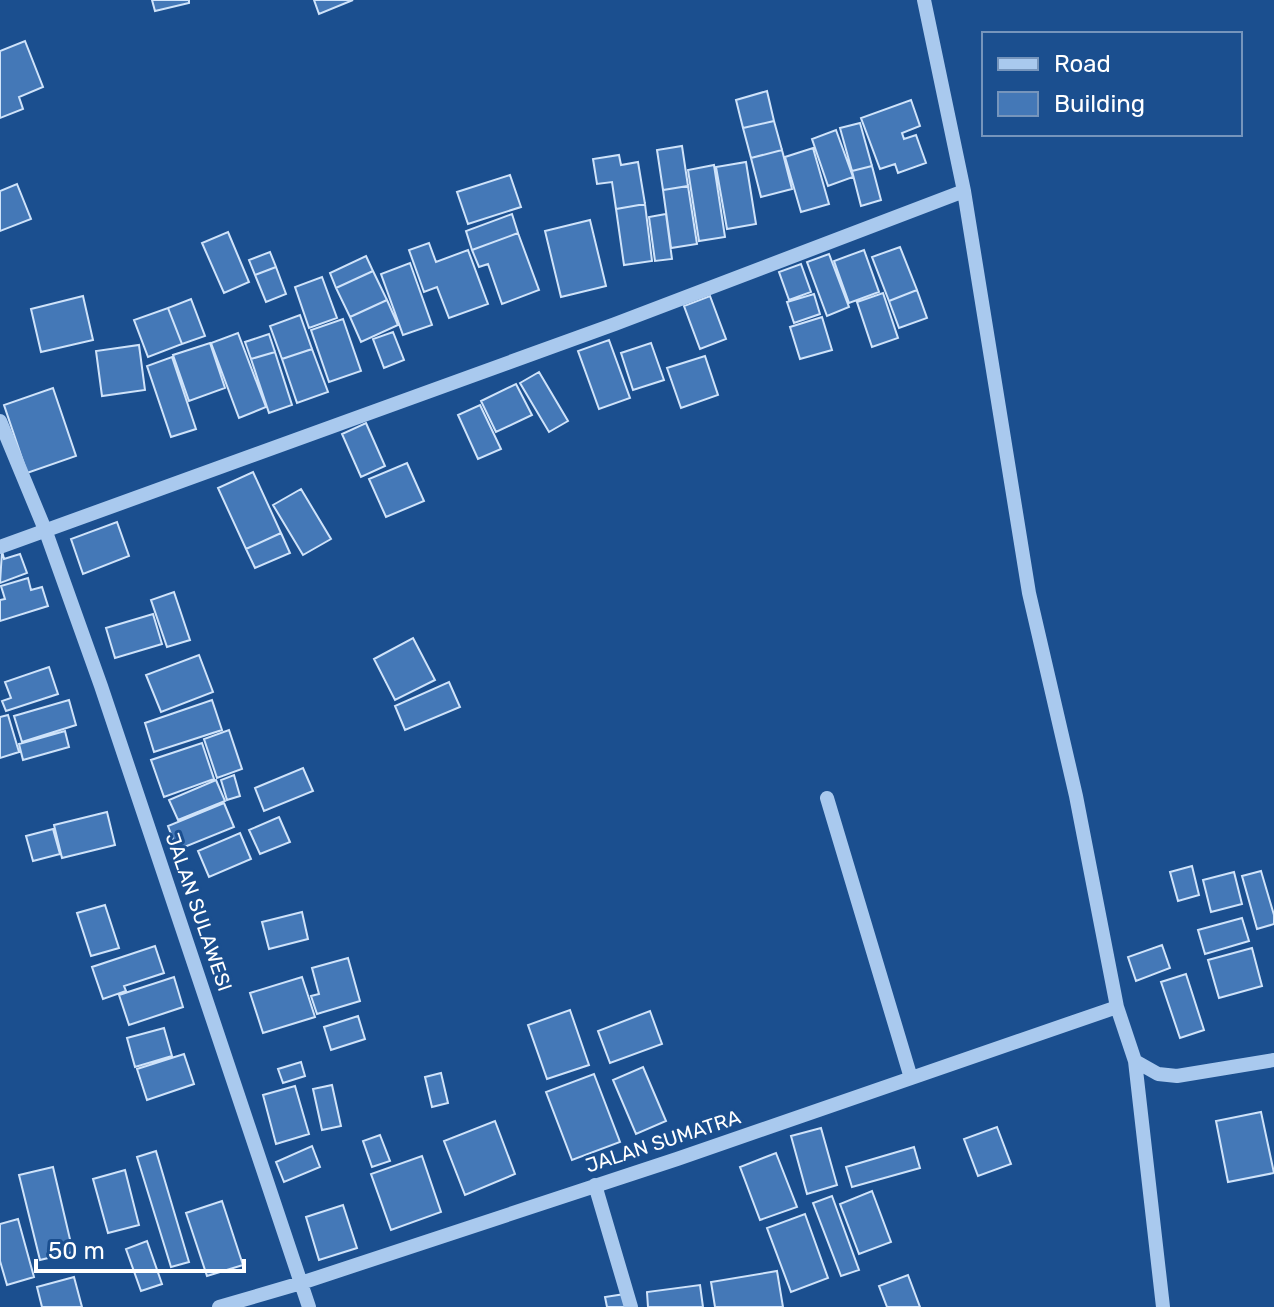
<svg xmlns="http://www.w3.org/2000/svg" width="1274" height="1307" viewBox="0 0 1274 1307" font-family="Rubik,sans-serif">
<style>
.building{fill:#4478b7;stroke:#cfe3fa;stroke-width:2}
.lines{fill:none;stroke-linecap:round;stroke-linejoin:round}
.minor{stroke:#a9c9ee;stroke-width:14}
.labels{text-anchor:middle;stroke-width:6;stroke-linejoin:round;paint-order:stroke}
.street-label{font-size:20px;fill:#fff;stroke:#1b4f8f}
</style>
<rect width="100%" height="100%" fill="#1b4f8f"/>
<path class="building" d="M152 0H189V3L155 11Z
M314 0H353L319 14Z
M25 41 43 87 19 97 23 109 0 118V51Z
M767 91 774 121 743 128 736 100Z
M911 100 920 126 902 133 904 139 916 135 926 163 898 173 895 164 880 169 861 118Z
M774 121 782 150 751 158 743 128Z
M860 123 872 166 852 171 840 128Z
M836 130 853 177 828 186 812 139Z
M682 146 688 186 663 190 657 150Z
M813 148 829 204 801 212 785 157Z
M782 150 792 189 761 197 751 158Z
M619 155 621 165 638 162 645 204 616 209 612 182 597 184 593 159Z
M746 162 756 224 727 229 716 167Z
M714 165 725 237 699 241 688 170Z
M872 166 881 200 861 206 852 171Z
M510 175 521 207 468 224 457 192Z
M17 184 31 219 0 231V191Z
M688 186 697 244 671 248 663 190Z
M645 204 652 261 624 265 616 209Z
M512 214 518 233 472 250 466 231Z
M666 214 672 259 655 261 649 217Z
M590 220 606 286 561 297 545 231Z
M228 232 249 282 224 293 202 243Z
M518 233 539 290 502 304 488 264 479 267 472 250Z
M429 243 436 262 468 250 488 304 449 318 437 287 424 292 409 250Z
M900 247 917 290 889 301 872 257Z
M864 250 879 292 849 303 834 261Z
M270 252 276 267 255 275 249 260Z
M829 254 849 307 827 316 807 262Z
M366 256 373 271 336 288 330 273Z
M410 263 432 325 403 335 381 274Z
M801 264 811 292 789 300 779 272Z
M276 267 286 294 266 302 255 275Z
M373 271 387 300 350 317 336 288Z
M322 277 337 318 309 328 295 287Z
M917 290 927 318 899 328 889 301Z
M883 293 898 338 872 347 857 302Z
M814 294 820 314 794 323 787 302Z
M83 296 93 340 41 352 31 309Z
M710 296 726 339 700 349 684 306Z
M191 299 205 336 182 344 168 308Z
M387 300 398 325 361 342 350 317Z
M168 308 182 344 148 357 134 320Z
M300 315 312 349 282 359 270 326Z
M822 317 832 350 800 359 790 327Z
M343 319 361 371 329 382 311 330Z
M393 332 404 360 384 368 373 339Z
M238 333 266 407 239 418 211 343Z
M269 334 275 352 251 359 245 342Z
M609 340 630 398 599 409 578 351Z
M210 343 225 388 189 401 173 355Z
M651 343 664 380 633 390 621 353Z
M139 345 145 390 102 396 96 351Z
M312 349 328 392 297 403 282 359Z
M275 352 292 405 269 413 251 359Z
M705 356 718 395 681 408 667 368Z
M172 357 196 429 171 437 147 366Z
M539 372 568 421 549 432 520 383Z
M516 384 532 415 496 432 481 401Z
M53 388 76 456 27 473 4 405Z
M480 405 501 449 478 459 458 415Z
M366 423 385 466 361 477 342 434Z
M407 463 424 501 386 517 369 479Z
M253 472 281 533 246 549 218 488Z
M301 489 331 539 303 555 273 505Z
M117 522 129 556 83 574 71 539Z
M281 533 290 553 255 568 246 549Z
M2 551 4 559 20 554 27 573 0 583Z
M28 578 31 590 42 587 48 606 0 621V600L5 599 1 586Z
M174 592 190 640 167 647 151 600Z
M153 614 162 644 115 658 106 628Z
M413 638 435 680 395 700 374 659Z
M199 655 213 692 161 712 146 675Z
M49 667 58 694 6 711 2 701 11 698 5 682Z
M449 682 460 707 405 730 395 706Z
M69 700 76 725 22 742 14 716Z
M212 700 222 730 154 752 145 723Z
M8 715 19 752 0 758V717Z
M229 730 242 769 217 778 204 739Z
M65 731 69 747 23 760 19 744Z
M202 743 214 779 164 797 151 760Z
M303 768 313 791 264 811 255 788Z
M234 775 240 796 227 800 221 780Z
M216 780 225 801 178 820 169 800Z
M224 803 234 827 177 850 168 826Z
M107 812 115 845 62 858 54 825Z
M279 817 290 842 260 854 249 830Z
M53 829 60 854 33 861 26 836Z
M240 833 251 859 209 877 198 851Z
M1192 866 1199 895 1178 901 1170 872Z
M1261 871 1274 915V924L1257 929 1242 876Z
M1234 872 1242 904 1211 912 1203 880Z
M105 905 119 948 91 956 77 913Z
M302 912 308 939 269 949 262 922Z
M1242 918 1249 941 1205 954 1198 930Z
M1162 945 1170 968 1136 981 1128 957Z
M155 946 164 973 124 986 126 991 103 999 92 967Z
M1252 948 1262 986 1219 998 1208 960Z
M348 958 360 1001 317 1014 311 996 319 994 312 968Z
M1186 974 1204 1030 1180 1038 1161 982Z
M174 977 183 1007 129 1025 119 995Z
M302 977 315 1017 263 1033 250 993Z
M570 1010 589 1065 547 1079 528 1025Z
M650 1011 662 1044 610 1063 598 1031Z
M358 1016 365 1039 331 1050 324 1027Z
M164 1028 172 1056 135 1067 127 1038Z
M184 1054 194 1084 147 1100 137 1069Z
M301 1062 305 1076 283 1083 278 1069Z
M643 1067 666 1121 636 1134 613 1080Z
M441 1073 448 1103 432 1107 425 1077Z
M594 1074 620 1142 572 1160 546 1092Z
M332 1085 341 1126 322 1130 313 1089Z
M295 1086 309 1134 276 1144 263 1095Z
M1261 1112 1274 1173 1228 1182 1216 1121Z
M495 1121 515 1174 465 1195 444 1141Z
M997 1127 1011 1164 978 1176 964 1139Z
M821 1128 837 1185 807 1194 791 1136Z
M380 1135 390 1161 372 1167 363 1141Z
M312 1146 320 1167 284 1182 276 1162Z
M914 1147 920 1168 852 1187 846 1167Z
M156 1151 189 1262 171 1267 137 1157Z
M776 1153 797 1207 760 1220 740 1167Z
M422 1156 441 1212 391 1230 371 1174Z
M53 1167 73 1252 40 1260 19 1175Z
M125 1170 139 1225 108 1233 93 1179Z
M872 1191 891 1242 859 1254 840 1204Z
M832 1196 859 1270 841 1276 813 1203Z
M222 1201 243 1265 207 1276 186 1213Z
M343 1205 357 1248 319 1260 306 1217Z
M805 1214 828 1278 791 1292 767 1228Z
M18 1219 34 1277 7 1285 0 1261V1224Z
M147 1241 162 1284 141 1291 126 1249Z
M777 1271 783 1307H715L711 1282Z
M908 1275 920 1307H887L879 1286Z
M74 1277 82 1307H42L37 1287Z
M700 1285 703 1307H648L647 1292Z
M625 1294 627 1307H607L605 1297Z"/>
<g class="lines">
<path class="minor" d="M924 0 964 191 1029 593 1076 796 1117 1007 1135 1061 1163 1307
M0 421 46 532 101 686 309 1307
M0 547 615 324 964 191
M827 798 911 1078
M1135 1061 1158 1074 1177 1076 1274 1060
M595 1185 631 1307
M219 1307 301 1283 677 1159 1117 1007"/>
</g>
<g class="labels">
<g class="street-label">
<text transform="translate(199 912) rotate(71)" y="7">JALAN SULAWESI</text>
<text transform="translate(663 1141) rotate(-18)" y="7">JALAN SUMATRA</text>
</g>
</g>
<rect x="982" y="32" width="260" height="104" fill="#1b4f8f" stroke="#7695bc" stroke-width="2"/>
<rect x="998" y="58" width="40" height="12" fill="#a9c9ee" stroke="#7695bc" stroke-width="2"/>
<text x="1054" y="72" font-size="24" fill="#ffffff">Road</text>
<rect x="998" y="92" width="40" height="24" fill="#4478b7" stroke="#7695bc" stroke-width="2"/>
<text x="1054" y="112" font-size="24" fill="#ffffff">Building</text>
<path d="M36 1259v12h208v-12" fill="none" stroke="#ffffff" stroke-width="4"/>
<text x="48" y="1259" font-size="24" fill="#ffffff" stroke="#1b4f8f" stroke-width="6" paint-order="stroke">50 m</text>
</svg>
